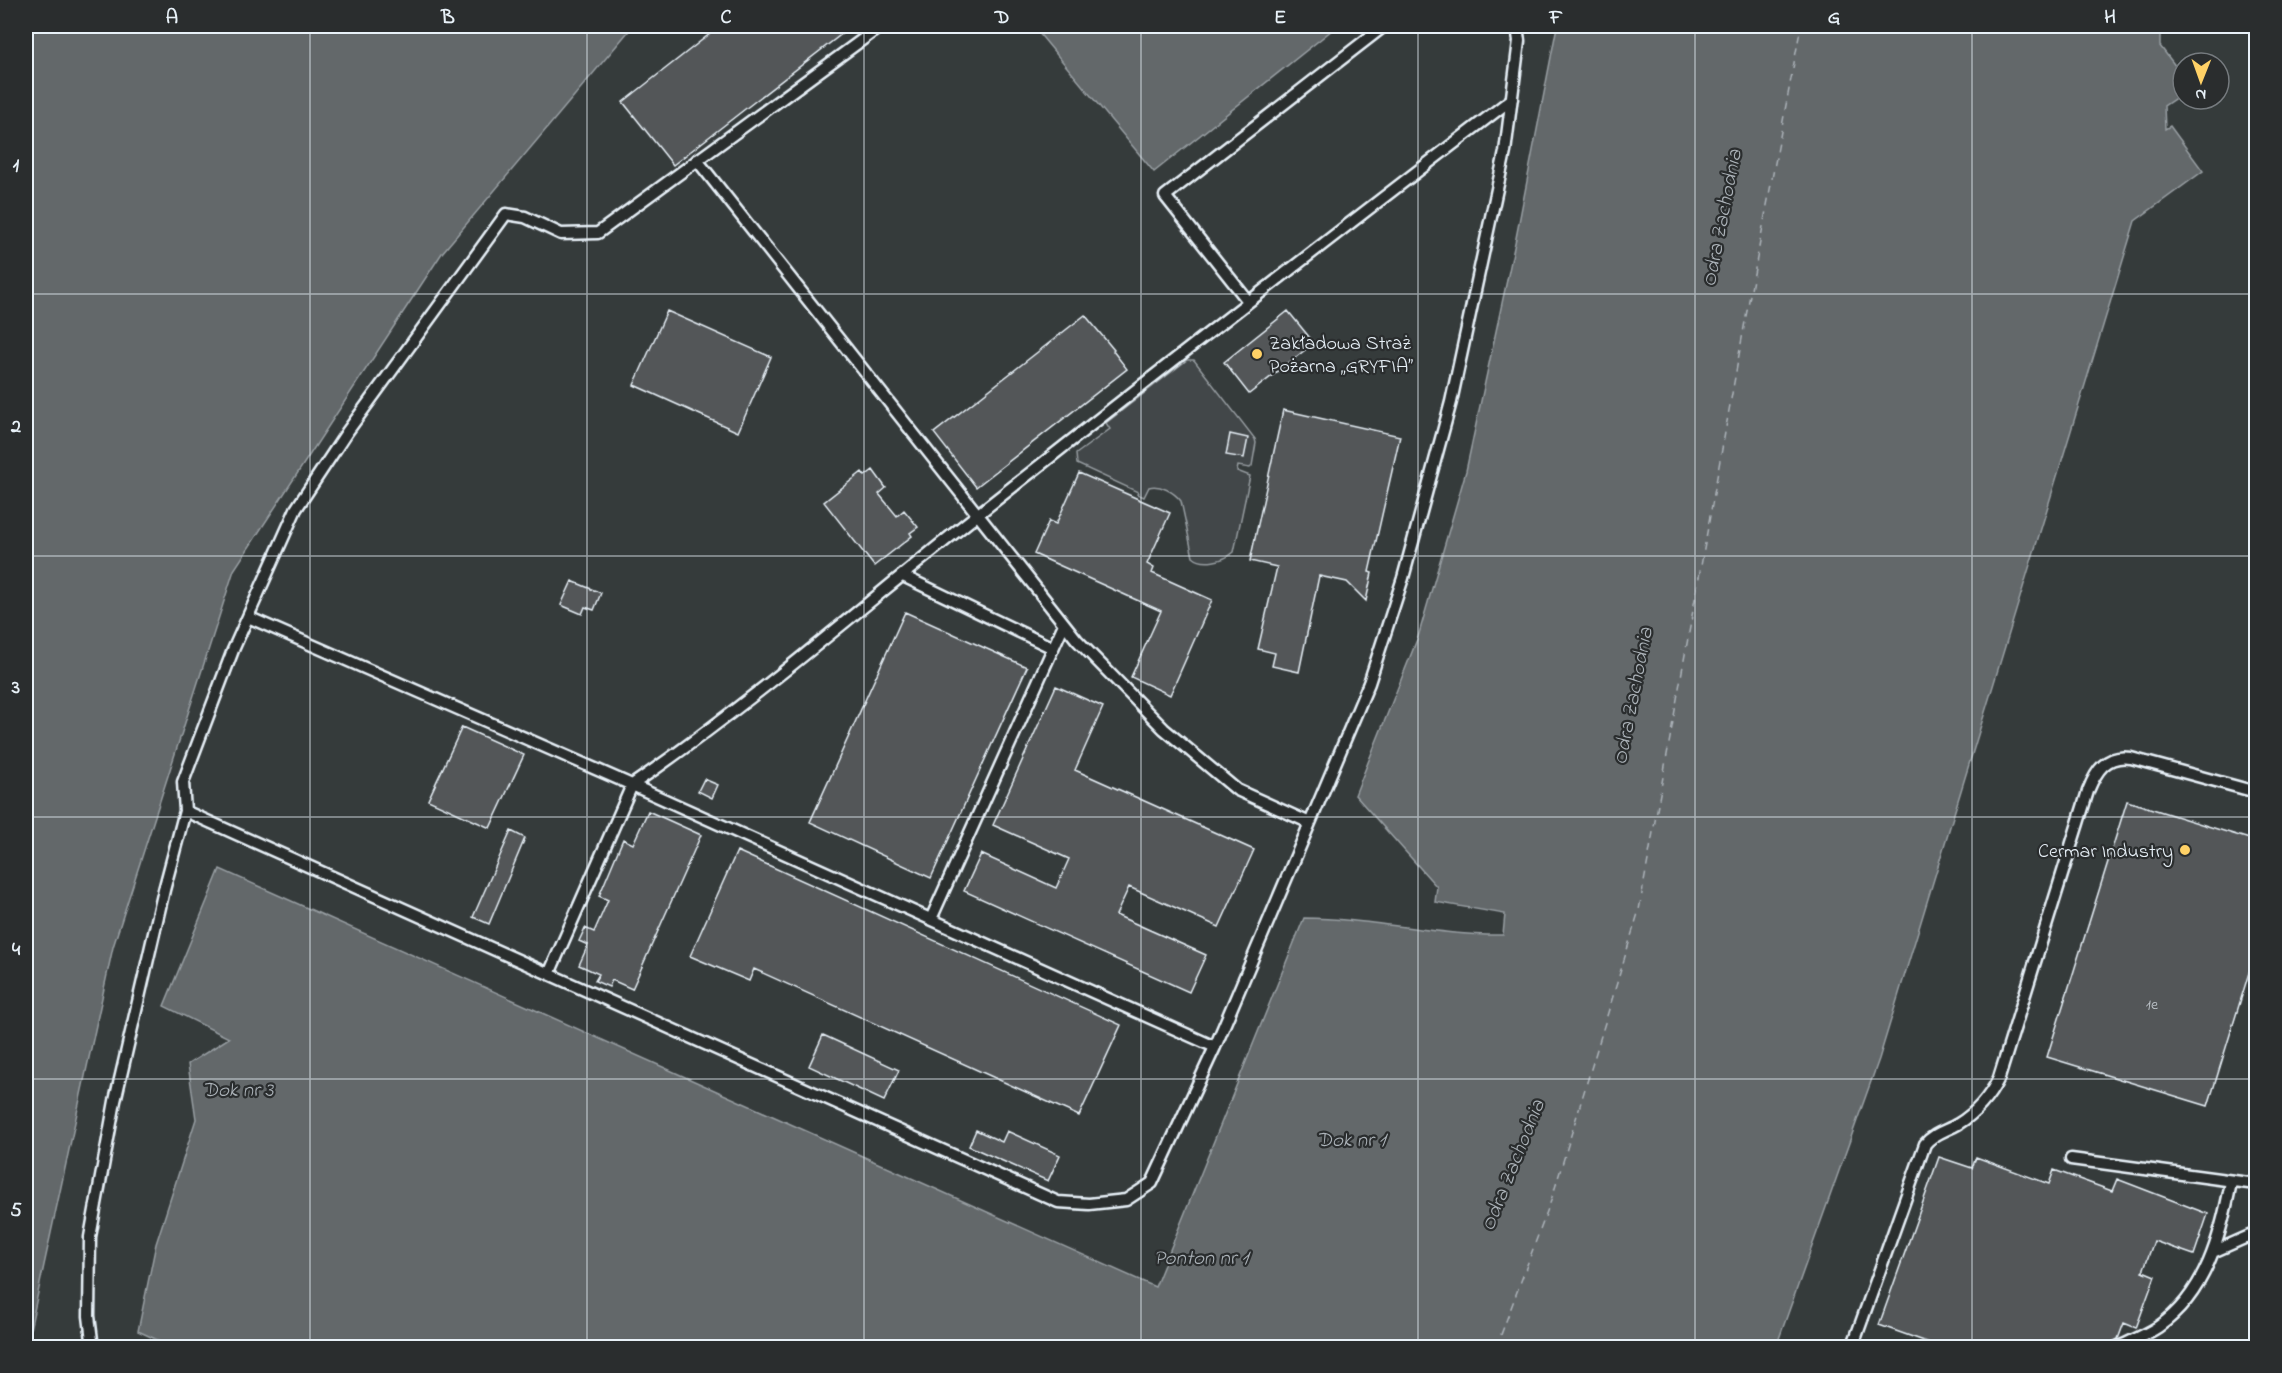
<svg xmlns="http://www.w3.org/2000/svg" width="2282" height="1373" viewBox="0 0 2282 1373" font-family="'Indie Flower',sans-serif">
<style>
.built{fill:#363a3b;fill-rule:evenodd}
.green{fill:#424648;stroke:#959ca0;stroke-width:1.5}
.water{fill:#63686b;stroke:#989fa3;stroke-width:1.5}
.lines{fill:none;stroke-linecap:round;stroke-linejoin:round}
.ferry{stroke:#acb3b9;stroke-width:1.5;stroke-dasharray:8 6;stroke-linecap:butt}
.building{fill:#535759;stroke:#e8f1f8;stroke-width:1.5}
.lane-casing{stroke:#e8f1f8;stroke-width:15}
.lane{stroke:#2a2d2e;stroke-width:10}
.grid{fill:none;stroke:#e8f1f8;stroke-width:1.5;stroke-opacity:0.55}
.poi-dot{fill:#ffd166;stroke:#2a2d2e;stroke-width:2}
.labels{text-anchor:middle;stroke-width:4.5;stroke-linejoin:round;paint-order:stroke}
.number-label{font-size:16px;fill:#c3cad0}
.poi-label{font-size:20px;fill:#e8f1f8;stroke:#2a2d2e;text-anchor:start}
.water-label{font-size:21px;font-style:italic;fill:#acb3b9;stroke:#2a2d2e}
.neatline{fill:none;stroke:#e8f1f8;stroke-width:2}
.grid-label{font-size:20px;text-anchor:middle;font-weight:bold;fill:#e8f1f8}
</style>
<rect width="100%" height="100%" fill="#2a2d2e"/>
<filter id="ink" filterUnits="userSpaceOnUse"><feTurbulence type="fractalNoise" baseFrequency=".0167" numOctaves="2"/><feDisplacementMap in="SourceGraphic" scale="12" xChannelSelector="R" yChannelSelector="G"/><feConvolveMatrix kernelMatrix="1 2 1 2 8 2 1 2 1" color-interpolation-filters="sRGB"/></filter>
<g filter="url(#ink)">
<path class="built" d="M633 26H1033L1154 172 1337 26H1557L1516 238 1466 471 1418 637 1356 795 1437 887 1435 902 1505 914 1503 935 1428 931 1329 918H1304L1155 1287 221 870 230 1038 188 1064 196 1119 156 1244 138 1331 175 1347 26 1348 113 947 234 570 442 253Z
M2045 26H2256V1347L1647 1348ZM2183 63H2219V99H2183Z"/>
<path class="green" d="M1187 360H1194L1255 439 1256 443 1252 466 1250 468 1238 466 1237 471 1250 476 1234 552C1224 561 1203 566 1193 557L1181 501C1174 492 1160 484 1149 487L1144 497 1137 494 1138 492 1077 464 1076 454 1110 429 1106 423Z"/>
<path class="water" d="M26 26H633L442 253 234 570 113 947 26 1348Z
M1033 26H1337L1154 172Z
M1557 26H2160V46L2183 76V93L2164 106 2165 129 2170 126 2203 171 2135 221 1879 1059 1776 1347 175 1348 138 1331 156 1244 196 1119 188 1064 229 1038 164 1006 220 869 1155 1287 1304 918C1371 918 1436 936 1503 935L1505 914 1435 902 1437 887 1355 795 1418 637 1466 471 1516 238Z"/>
<g class="lines">
<path class="ferry" d="M1496 1348 1552 1198 1639 910 1746 316 1801 26"/>
</g>
<path class="building" d="M720 26H852L673 165 623 102Z
M667 311 771 357 738 432 634 385Z
M1288 311 1314 343 1249 394 1224 362Z
M1085 315 1114 350 1113 351 1127 369 976 487 934 433Z
M1283 410 1400 436 1369 572 1372 573 1366 601 1347 582 1319 576 1299 672 1272 666 1275 653 1258 649 1277 567 1250 561Z
M1230 434 1248 438 1244 458 1226 455Z
M873 470 886 488 879 494 897 516 904 510 918 527 910 533 912 536 874 566 824 502 862 472 865 476Z
M1079 473 1170 513 1147 564 1154 568 1152 573 1212 600 1170 695 1131 677 1161 611 1034 554 1049 521 1056 524Z
M572 581 601 593 594 610 585 607 582 614 561 605Z
M905 612 1027 667 931 878 810 822Z
M1056 686 1103 707 1075 770 1254 850 1219 927 1129 887 1116 915 1206 955 1189 992 964 891 981 854 1056 888 1069 859 993 825Z
M462 727 524 755 490 828 428 800Z
M704 779 718 785 712 798 698 791Z
M2127 801 2256 841V950L2208 1106 2047 1057Z
M648 811 701 835 632 989 612 980 609 987 595 981 599 974 579 965 588 945 579 941 585 928 594 932 608 900 599 896 623 839 633 844Z
M511 831 525 838 489 924 473 917Z
M737 851 1121 1025 1079 1116 754 969 749 981 690 956Z
M823 1035 899 1070 884 1101 809 1066Z
M976 1130 1002 1142 1007 1131 1060 1155 1048 1181 969 1146Z
M1939 1157 1972 1168 1976 1157 2049 1184 2054 1170 2112 1191 2117 1179 2208 1214 2194 1255 2154 1241 2143 1271 2155 1276 2136 1328 2124 1323 2118 1339 2112 1342 2101 1347H1941L1879 1325Z"/>
<g class="lines">
<defs>
<path id="lane" d="M697 160 1077 640 1164 729 1237 790 1310 823 1369 683 1403 578 1451 402 1505 152 1519 41 1517 26
M1248 301 1165 196 1384 26
M903 576 1053 648
M248 617 632 785 549 974
M185 811 1058 1202 1089 1204 1126 1200 1152 1183 1215 1047 1310 823
M931 919 1064 624
M1215 1047 632 785C753 702 862 606 977 515 1154 375 1332 236 1512 99
M2071 1159 2256 1184
M2213 1252 2256 1233
M93 1348 89 1316 90 1237 115 1101 164 890 185 811 183 782 233 650 296 509 347 432 506 214 525 217 561 234 598 233 881 26
M1852 1348 1925 1144C1934 1133 1946 1131 1958 1124 1976 1113 1990 1096 1999 1078L2088 791C2096 771 2106 754 2131 758L2256 792
M2117 1348C2131 1341 2146 1335 2158 1327 2206 1294 2221 1235 2231 1182"/>
</defs>
<use href="#lane" class="lane-casing"/>
<use href="#lane" class="lane"/>
</g>
</g>
<path class="grid" d="M310 26V1348M587 26V1348M864 26V1348M1141 26V1348M1418 26V1348M1695 26V1348M1972 26V1348M26 294H2256M26 556H2256M26 817H2256M26 1079H2256"/>
<g class="poi-dot">
<circle cx="1257" cy="354" r="6"/>
<circle cx="2185" cy="850" r="6"/>
</g>
<g class="labels">
<g class="number-label">
<text x="2152" y="1009">1e</text>
</g>
<g class="poi-label">
<text x="1269" y="349">Zakładowa Straż<tspan x="1269" dy="23">Pożarna „GRYFIA”</tspan></text>
<text x="2173" y="857" text-anchor="end">Cermar Industry</text>
</g>
<g class="water-label">
<text transform="translate(1721 218) rotate(-79)" y="7">Odra Zachodnia</text>
<text transform="translate(1632 696) rotate(-79)" y="7">Odra Zachodnia</text>
<text x="238" y="1096">Dok nr 3</text>
<text x="1351" y="1146">Dok nr 1</text>
<text transform="translate(1512 1165) rotate(-68)" y="7">Odra Zachodnia</text>
<text x="1201" y="1264">Ponton nr 1</text>
</g>
</g>
<rect width="2282" height="1373" fill="none" stroke="#2a2d2e" stroke-width="66"/>
<g transform="translate(2201 81) rotate(181)"><circle r="28" fill="#2a2d2e" stroke="#767b7f" stroke-width="1.5"/>
<path d="M0-4.5L10 22L0 15L-10 22Z" fill="#ffd166"/>
<text y="-9" font-size="16" font-weight="bold" text-anchor="middle" fill="#e8f1f8">N</text>
</g>
<rect x="33" y="33" width="2216" height="1307" class="neatline"/>
<g class="grid-label">
<text x="172" y="23">A</text>
<text x="448" y="23">B</text>
<text x="726" y="23">C</text>
<text x="1002" y="23">D</text>
<text x="1280" y="23">E</text>
<text x="1556" y="23">F</text>
<text x="1834" y="23">G</text>
<text x="2110" y="23">H</text>
<text x="16" y="171">1</text>
<text x="16" y="432">2</text>
<text x="16" y="693">3</text>
<text x="16" y="955">4</text>
<text x="16" y="1216">5</text>
</g>
</svg>
